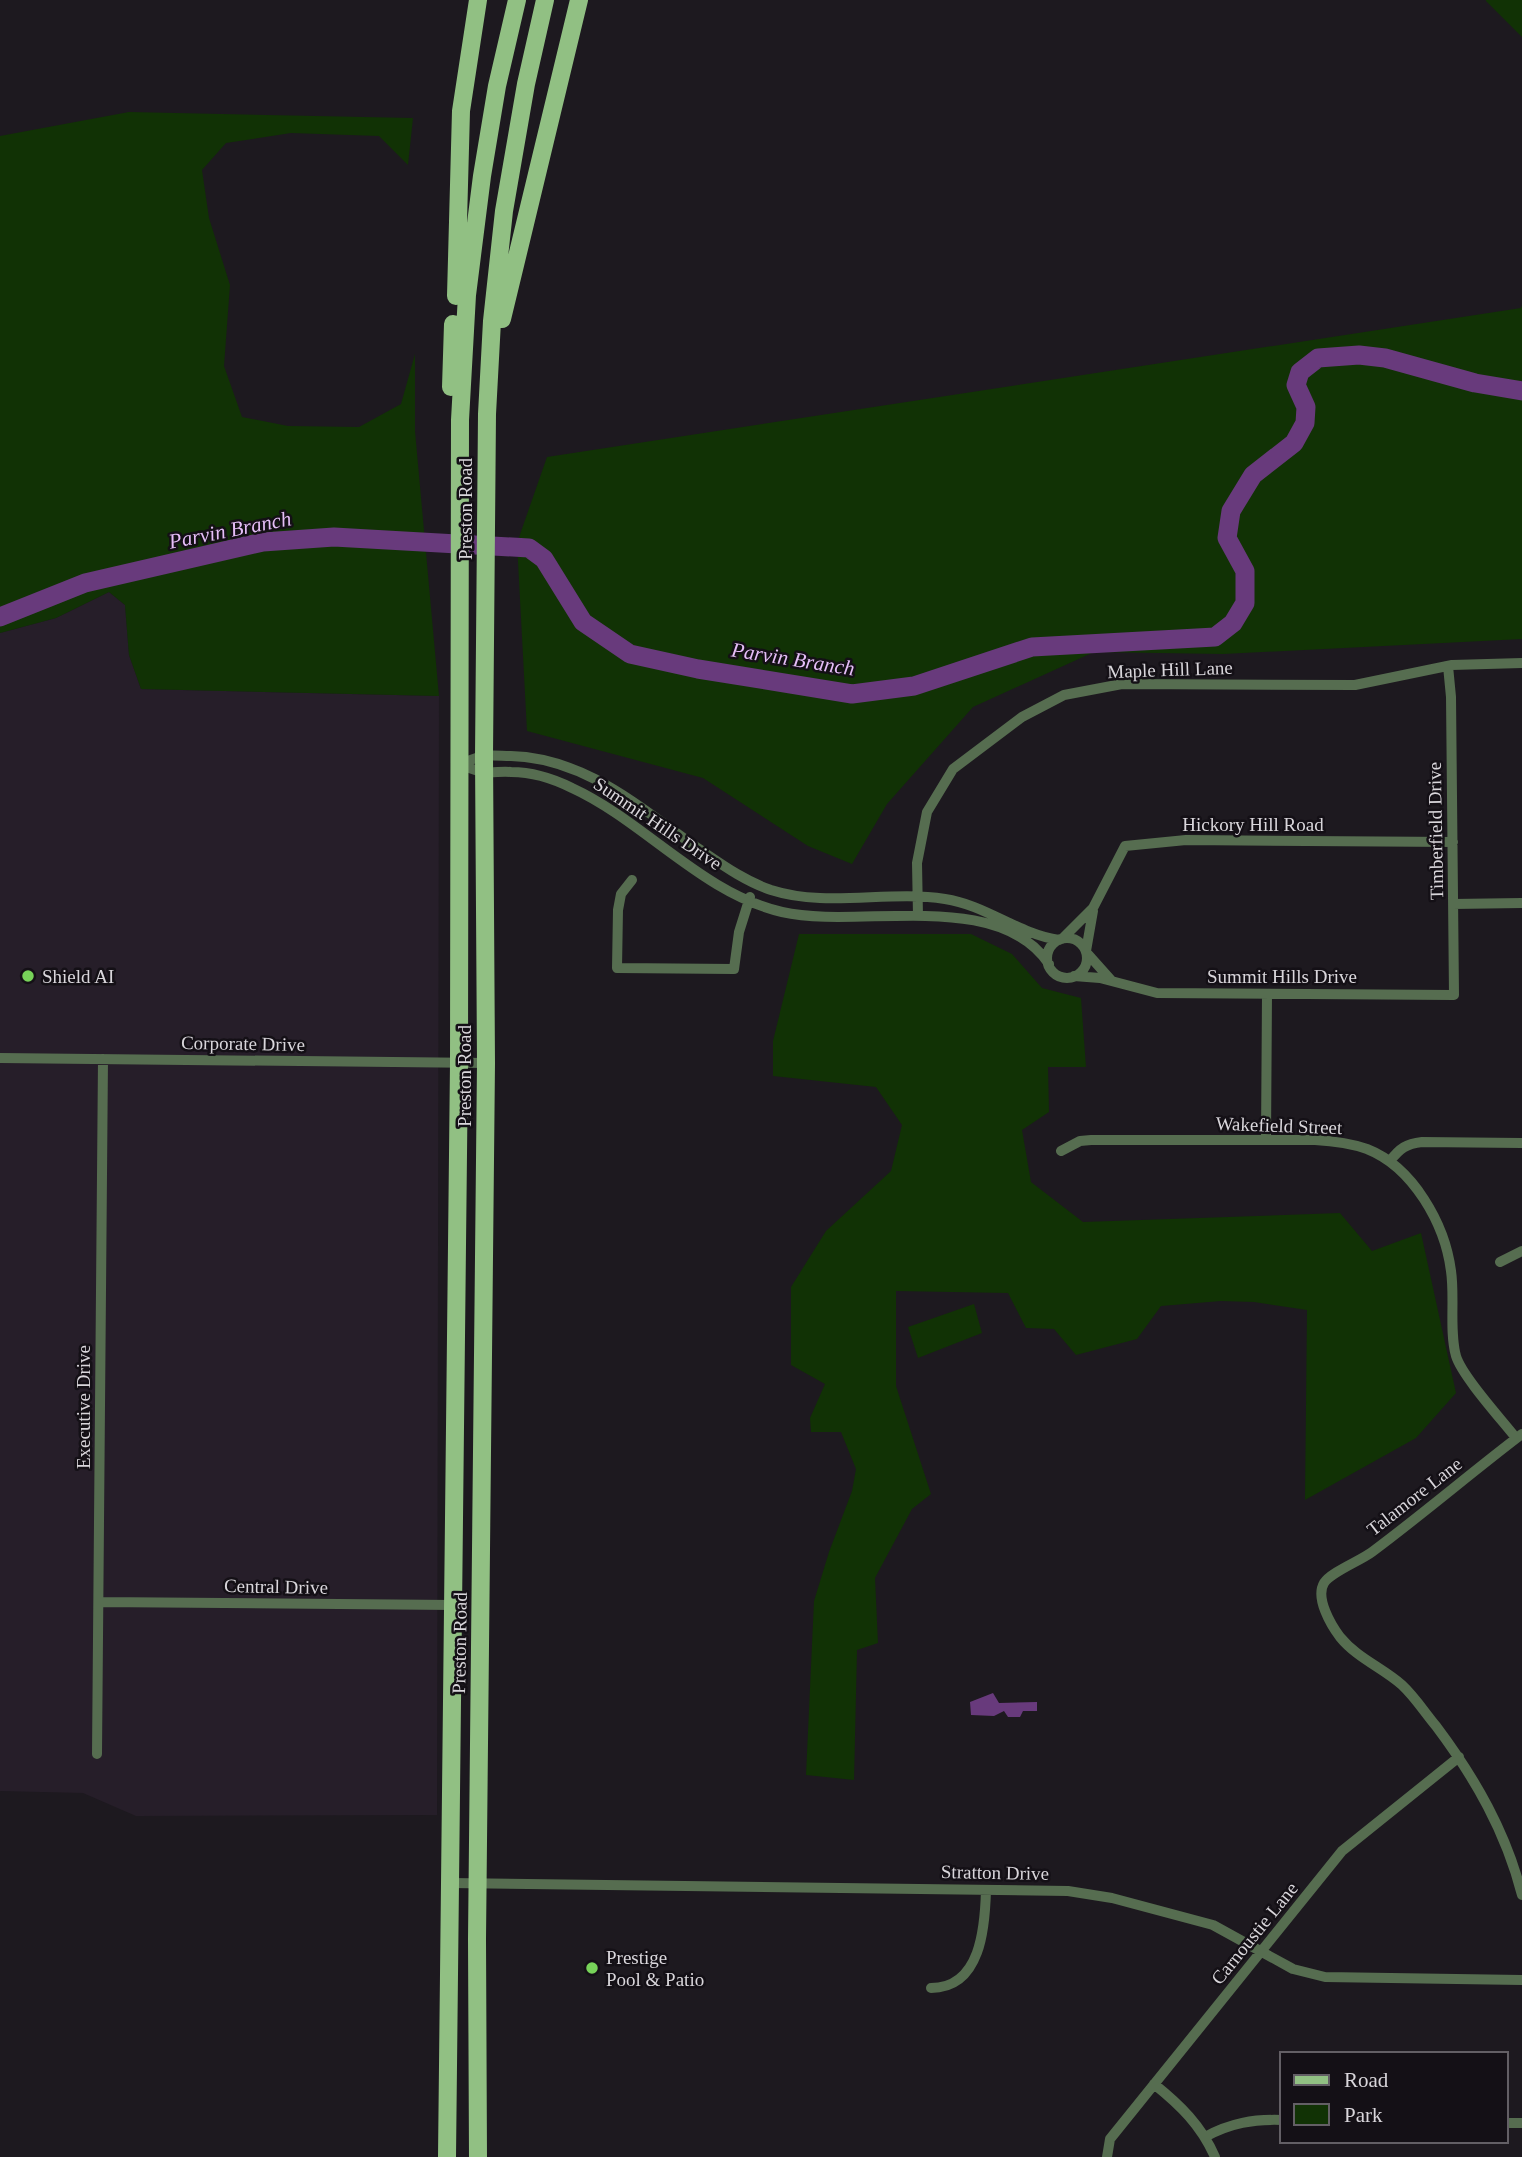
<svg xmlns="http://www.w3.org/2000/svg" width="1522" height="2157" viewBox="0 0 1522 2157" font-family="Georgia,serif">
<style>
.built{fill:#261e29}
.green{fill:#113205}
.water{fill:#683a7c}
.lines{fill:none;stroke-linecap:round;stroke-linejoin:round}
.river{stroke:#683a7c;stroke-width:19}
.street{stroke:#566d50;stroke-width:10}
.primary{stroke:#91c083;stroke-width:18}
.poi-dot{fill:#77d259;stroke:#141016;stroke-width:2.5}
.labels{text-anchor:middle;stroke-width:5;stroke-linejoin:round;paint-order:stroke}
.street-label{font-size:19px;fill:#d9d6db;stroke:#141016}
.poi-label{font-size:19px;fill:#d9d6db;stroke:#141016;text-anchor:start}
.water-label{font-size:21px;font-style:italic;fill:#e5bef7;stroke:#141016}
</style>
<rect width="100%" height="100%" fill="#1d191f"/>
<path class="built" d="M109 592 125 605 129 655 141 689 439 696 437 1815 136 1816 83 1793 0 1791V633L56 618Z"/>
<path class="green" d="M1486 0H1522V37L1486 1Z
M129 112 413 118 408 165 379 136 291 133 226 143 202 170 209 218 230 285 224 366 242 417 288 426 359 427 401 404 415 354V431L439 696 141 689 129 655 125 605 109 592 56 618 0 633V136Z
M1522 305V639L1223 654 1094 652 973 707 887 804 852 864 808 846 703 778 527 731 517 543 547 457 1521 308Z
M799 934H971L1012 954 1042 988 1081 998 1086 1067H1048L1049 1112 1022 1130 1031 1182 1083 1222 1340 1213 1372 1251 1421 1233 1456 1393 1416 1438 1305 1500 1307 1310 1254 1302 1221 1301 1161 1306 1137 1339 1076 1355 1054 1329 1026 1328 1008 1293 896 1291V1386L931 1494 912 1509 875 1578 878 1643 857 1650 854 1780 806 1775 814 1601 829 1552 852 1491 856 1469 841 1432H811L810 1418 825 1384 791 1365V1287L826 1231 891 1171 902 1125 876 1087 773 1076V1041Z
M974 1304 982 1333 918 1358 908 1327Z"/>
<path class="water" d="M993 1693 999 1703 1037 1702V1711H1023L1020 1717H1008L1004 1711 994 1716 971 1715 970 1702Z"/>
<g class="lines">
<path class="river" d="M0 617 85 583 263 542 334 537 529 548 544 559 583 622 630 654 698 669 852 694 914 686 1032 647 1215 637 1233 623 1245 603V571L1227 538 1231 511 1253 475 1294 443 1305 423 1306 407 1296 385 1300 372 1318 358 1359 355 1385 358 1475 383 1522 391"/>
<path class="street" d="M459 764C467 762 476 757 484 756 492 755 502 756 511 756 587 758 642 810 702 851 724 866 745 881 771 890 827 908 888 890 945 899 986 905 1018 934 1059 940
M459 764C467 767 476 771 484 772 493 773 502 771 511 772 531 772 554 779 572 788 644 821 703 894 782 912 859 930 997 887 1049 964
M632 880 621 894 618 910 617 968 734 969 739 932 750 897
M1453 904 1522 903
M918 916 917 863 927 812 953 769 1022 717 1064 695 1122 684 1355 685 1452 665 1522 663
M1047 958a20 20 0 1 1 40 0a20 20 0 1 1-40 0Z
M1062 939 1093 908 1125 846 1186 840 1453 842
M1086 951 1093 911
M1086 952 1111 980
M1074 976 1100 978 1157 993 1454 995 1451 697 1448 666
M0 1058 486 1063
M1266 1140 1267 994
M1061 1151 1080 1141 1091 1140H1315C1333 1141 1350 1143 1367 1149 1413 1167 1445 1224 1451 1271 1455 1298 1449 1331 1456 1356 1462 1376 1502 1420 1516 1438
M1390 1161C1400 1148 1406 1144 1422 1142L1522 1143
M1500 1262 1522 1251
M1522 1434C1472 1472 1423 1514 1372 1552 1360 1561 1331 1572 1324 1583 1315 1598 1331 1625 1340 1637 1357 1658 1383 1668 1402 1685 1415 1697 1425 1713 1436 1726 1475 1778 1506 1832 1522 1895
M99 1602 453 1605
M97 1754 103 1059
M450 1883 1068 1891 1112 1898 1213 1925 1293 1969 1325 1977 1522 1980
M931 1988C981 1988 985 1927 986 1890
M1154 2084C1180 2105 1201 2125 1215 2157
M1506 2123H1522
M1205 2137C1230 2123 1254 2119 1282 2120
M1107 2157 1110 2139 1342 1851 1459 1757"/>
<path class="primary" d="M456 296 461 111 478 0
M502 319 579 0
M451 387 453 324
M447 2157 459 1063 460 420 467 295 482 176 497 86 517 0
M478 2157 477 1939 486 1063 484 756 487 414 492 321 504 211 526 84 545 0"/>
</g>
<g class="poi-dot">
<circle cx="28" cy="976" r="7"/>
<circle cx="592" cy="1968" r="7"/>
</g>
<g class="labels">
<g class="street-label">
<text transform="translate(465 509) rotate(-90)" y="7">Preston Road</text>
<text transform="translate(1170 669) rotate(-2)" y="7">Maple Hill Lane</text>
<text transform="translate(658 823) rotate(34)" y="7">Summit Hills Drive</text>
<text x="1253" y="831">Hickory Hill Road</text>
<text transform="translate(1435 831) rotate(-91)" y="7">Timberfield Drive</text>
<text x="1282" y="983">Summit Hills Drive</text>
<text transform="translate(243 1043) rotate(1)" y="7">Corporate Drive</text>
<text transform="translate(464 1076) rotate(-90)" y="7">Preston Road</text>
<text transform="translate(1279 1125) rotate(2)" y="7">Wakefield Street</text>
<text transform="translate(83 1407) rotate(-90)" y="7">Executive Drive</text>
<text transform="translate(1414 1496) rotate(-38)" y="7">Talamore Lane</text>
<text transform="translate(276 1586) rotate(1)" y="7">Central Drive</text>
<text transform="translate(459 1643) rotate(-89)" y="7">Preston Road</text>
<text transform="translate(995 1872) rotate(1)" y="7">Stratton Drive</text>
<text transform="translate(1254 1933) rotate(-51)" y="7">Carnoustie Lane</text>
</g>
<g class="poi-label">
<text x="42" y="983">Shield AI</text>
<text x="606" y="1964">Prestige<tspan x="606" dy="22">Pool &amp; Patio</tspan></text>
</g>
<g class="water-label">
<text transform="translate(230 530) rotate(-11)" y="7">Parvin Branch</text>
<text transform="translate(793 659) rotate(9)" y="7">Parvin Branch</text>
</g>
</g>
<rect x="1280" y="2052" width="228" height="91" fill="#141016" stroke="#635f65" stroke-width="2"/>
<rect x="1294" y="2075" width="35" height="10" fill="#91c083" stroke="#635f65" stroke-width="2"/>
<text x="1344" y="2087" font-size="21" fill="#d9d6db">Road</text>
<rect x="1294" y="2104" width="35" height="21" fill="#113205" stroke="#635f65" stroke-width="2"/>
<text x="1344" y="2122" font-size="21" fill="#d9d6db">Park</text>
</svg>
